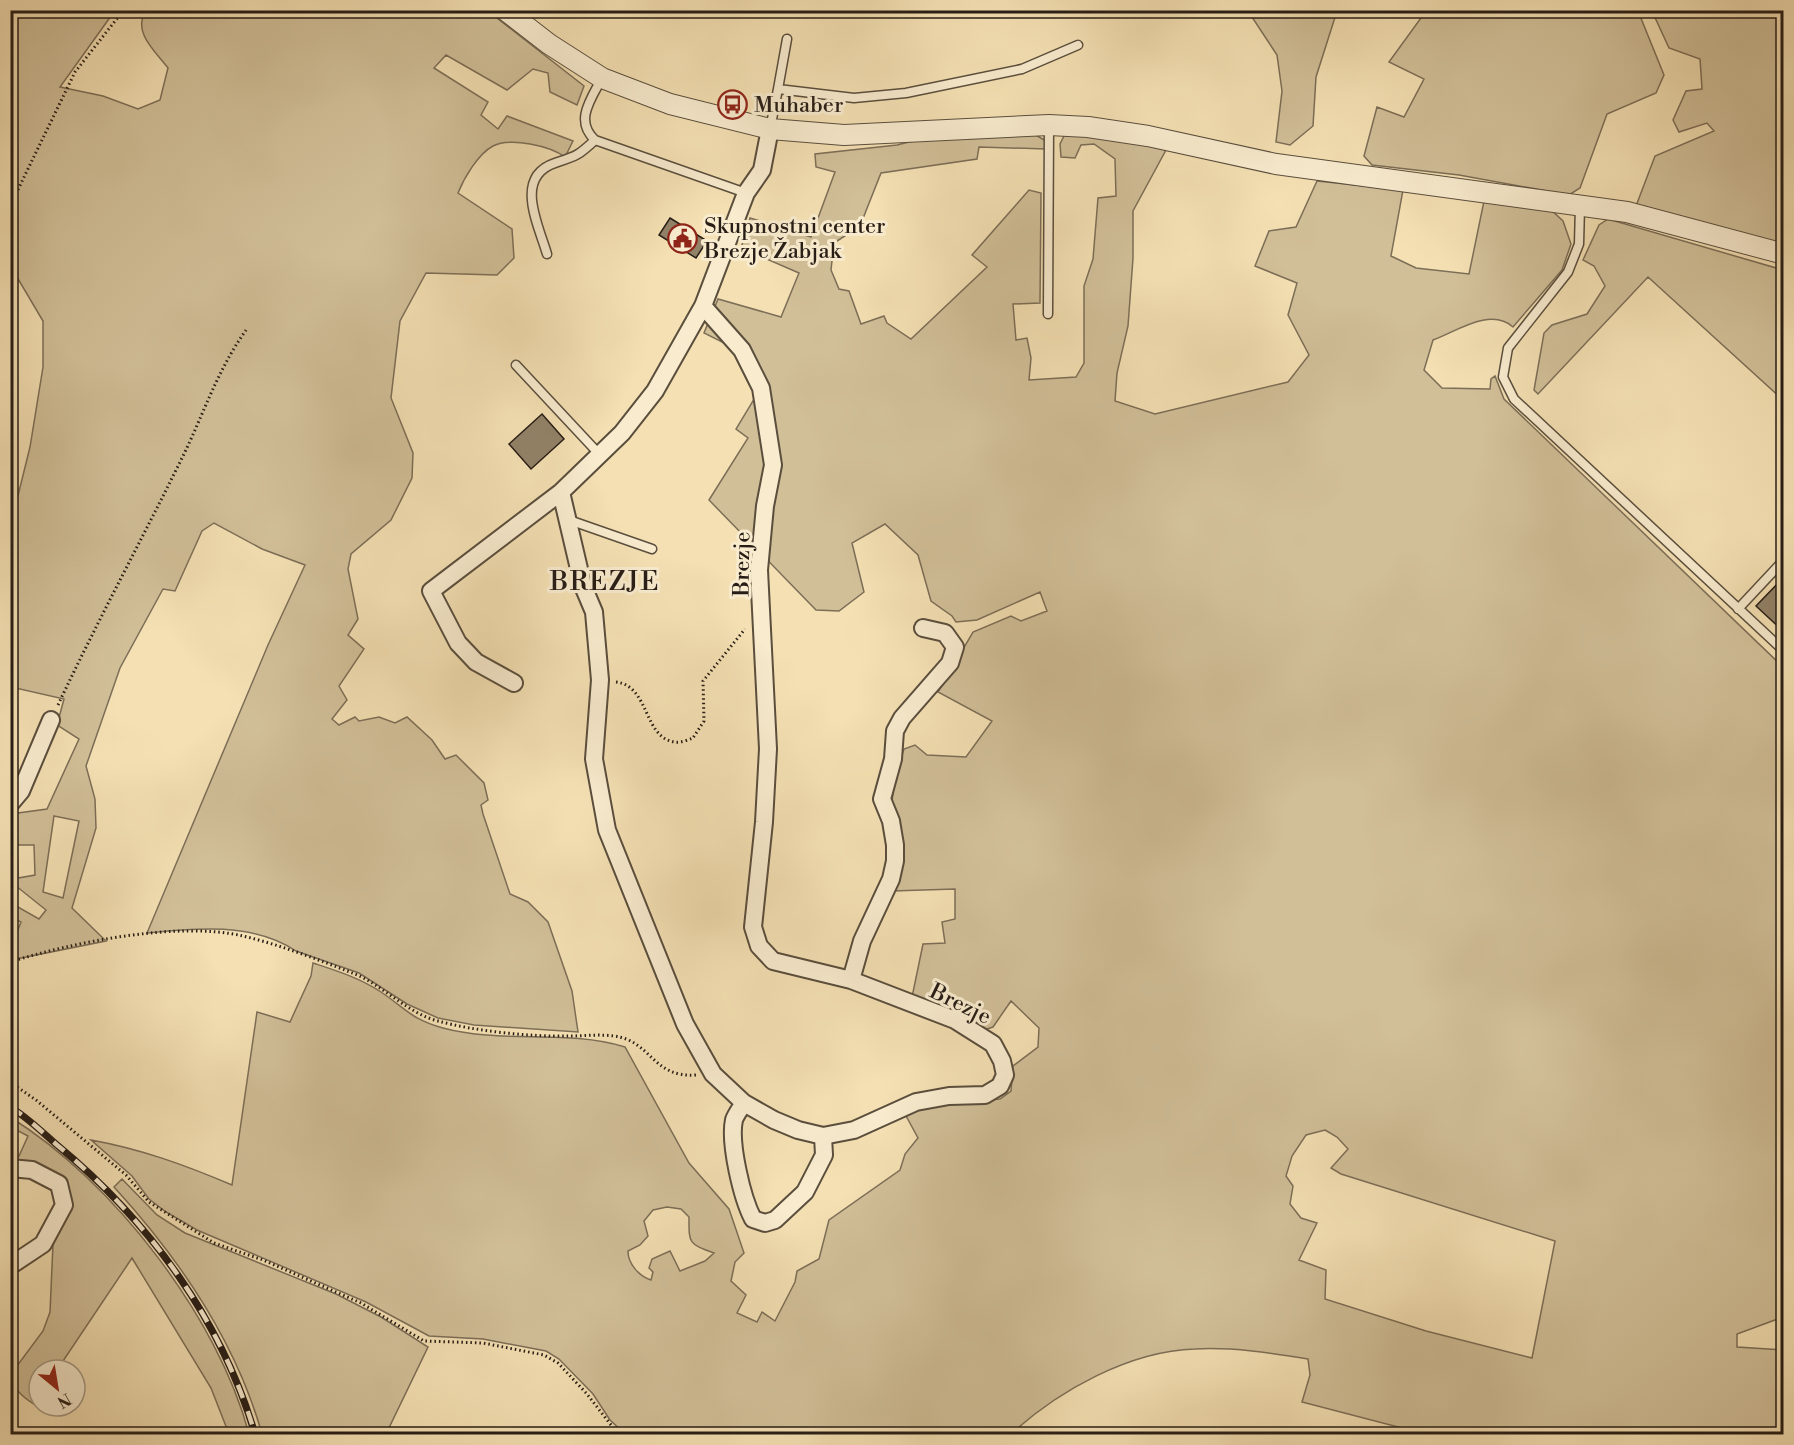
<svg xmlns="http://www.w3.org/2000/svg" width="1794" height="1445" viewBox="0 0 1794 1445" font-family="'Libre Bodoni',serif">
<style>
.green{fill:#d1bf98;stroke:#7c6e57;stroke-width:1.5;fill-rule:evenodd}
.building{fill:#928268;stroke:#271d16;stroke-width:1.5}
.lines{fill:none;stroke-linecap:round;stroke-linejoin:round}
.service-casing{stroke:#5a4e3d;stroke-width:11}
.minor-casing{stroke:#5a4e3d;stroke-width:20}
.tertiary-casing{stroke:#5a4e3d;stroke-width:22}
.path{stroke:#271d16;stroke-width:3;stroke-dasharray:1.5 3;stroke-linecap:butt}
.service{stroke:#f8ebce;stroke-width:8}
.minor{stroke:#f8ebce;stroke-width:16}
.tertiary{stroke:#f8ebce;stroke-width:20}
.rail-casing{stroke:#271d16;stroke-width:7}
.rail{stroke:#f8ebce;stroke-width:4.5;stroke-dasharray:14;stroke-linecap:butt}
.labels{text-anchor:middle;stroke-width:6;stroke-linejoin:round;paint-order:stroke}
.poi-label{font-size:22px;fill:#271d16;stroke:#f8ebce;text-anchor:start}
.street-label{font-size:22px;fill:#271d16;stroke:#f8ebce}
.quarter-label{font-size:26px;letter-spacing:1.5px;fill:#271d16;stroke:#f8ebce}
</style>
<rect width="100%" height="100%" fill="#f4e0b3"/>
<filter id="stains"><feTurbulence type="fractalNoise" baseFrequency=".00333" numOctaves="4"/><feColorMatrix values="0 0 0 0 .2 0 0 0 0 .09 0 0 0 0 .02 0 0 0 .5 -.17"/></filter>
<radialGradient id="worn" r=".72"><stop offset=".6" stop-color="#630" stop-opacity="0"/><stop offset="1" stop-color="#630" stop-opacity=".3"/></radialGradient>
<path class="green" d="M19 11H110L111 16 60 87 103 96 138 109 160 100 168 68C155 51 133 33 145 11H488L584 86 577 105 550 92 548 73 533 69 507 90 446 55 434 68 488 102 481 115 498 129 507 116 573 141 565 157C550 146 511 137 493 146 478 154 464 178 458 193L512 229 514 258 497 275 426 273 400 321 391 398 413 453 412 478 391 520 351 554 348 569 358 619 348 635 364 649 339 686 347 700 332 719 339 725 355 717 359 721 379 717 395 723 407 717 432 740 445 759 456 755 484 783 488 800 481 805 483 814 510 894 528 902 548 922 572 991 578 1032 474 1025 438 1018 407 1004 359 973 296 951C253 922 195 928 147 933L268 645 305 565 262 549 214 523 202 531 175 591 163 589 120 668 86 766 95 799 96 828 72 908 106 941 11 960V947L21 922 11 917V903L39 919 46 910 11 882V819L18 813 47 809 79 739 57 725 64 699 11 687V622L17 607 11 608V524L30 447 43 367V321L11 267V21ZM54 816 79 821 63 898 43 892ZM17 845H34L35 875 18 878Z
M1248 11H1337L1316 77 1313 126 1290 145 1276 142 1282 91 1277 55Z
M1426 11H1638L1664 75 1656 93 1607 114 1580 188 1569 195 1459 175 1372 165 1364 156 1377 107 1404 117 1424 79 1389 62Z
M1652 11H1783V247L1636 206 1655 156 1714 131 1707 123 1679 132 1673 120 1686 91 1702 89 1700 59 1669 48Z
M1034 134 1046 141V149L979 147 977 159 881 173 860 226 834 243 831 270 839 289 849 291 861 324 884 316 887 323 911 339 987 267 972 255 1029 190 1041 193 1040 303 1013 304 1016 340 1027 338 1031 358 1029 380 1076 377 1084 363V286L1093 259 1098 198 1116 196 1115 159 1094 144 1081 145 1075 158 1061 157 1060 144 1065 134 1117 139 1166 150 1133 211V258L1128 326 1117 373 1115 401 1155 414 1288 382 1309 355 1288 315 1297 283 1255 266 1269 231 1296 227 1317 181 1403 190 1391 256 1416 268 1469 274 1484 201 1548 207 1563 221 1571 244 1562 270 1513 327C1491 307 1457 331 1433 340L1424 370 1442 388 1490 389 1491 379 1495 376 1504 399 1783 667V1317L1737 1334V1347L1783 1350V1434H1425L1302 1402 1310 1375 1308 1359C1271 1353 1233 1347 1195 1349 1129 1351 1058 1391 1011 1434H625L610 1420 593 1394 559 1359 546 1351 483 1339 429 1336 366 1302 197 1230 166 1212 149 1199 132 1176 91 1140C141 1149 185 1165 232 1185L257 1012 290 1022 311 976 313 963C337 971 360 978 381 992 405 1008 412 1020 443 1028 502 1044 567 1029 625 1047L689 1163 729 1209 744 1253 735 1262 731 1281 746 1295 737 1313 757 1322 762 1312 775 1321 795 1282 797 1271 819 1259 829 1220 900 1170 905 1154 918 1138 905 1114 947 1103 1000 1099 1011 1091 1013 1066 1038 1047 1039 1028 1011 1001 993 1027 981 1031 912 997 923 944 945 943 942 922 955 919V889L892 891C891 843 886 795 904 749L915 745 927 755 966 757 992 721 938 692 973 632 1011 616 1021 621 1047 611 1040 592 977 620 956 622 952 616 931 601 918 555 885 524 852 543 864 592 839 611 816 610 709 500 748 438 736 429 765 381 756 359 704 333 718 299 781 317 799 273 741 248 750 218 811 237 835 172 816 167 815 154 897 145 929 137ZM1325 1130 1337 1137 1348 1149 1331 1168 1341 1174 1555 1241 1532 1358 1426 1331 1325 1299 1326 1270 1299 1260 1317 1223 1301 1218 1290 1204 1293 1186 1286 1176 1292 1156 1306 1135ZM667 1207 681 1209 689 1217C689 1243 688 1244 714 1253L705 1261 680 1271 670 1251 652 1259 649 1268 653 1272 651 1280C639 1276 628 1264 628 1251L640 1245 648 1236 644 1221 653 1210Z
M1608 219 1783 270V400L1648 277 1538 394 1534 390 1544 333 1552 325 1587 314 1605 286 1594 266 1583 260 1599 225Z
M10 1117C113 1181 218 1317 249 1434H229L211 1388 132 1258 57 1370H39V1397L34 1404C22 1397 12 1388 11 1374L43 1331 50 1312 53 1244 67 1193 11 1163V1156H19L28 1136 11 1127Z
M122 1179 157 1215 185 1233 336 1294 381 1317 428 1347 386 1434H262C236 1342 179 1258 114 1187Z"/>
<path class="building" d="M670 218 707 241 696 258 659 235Z
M542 414 564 439 531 469 509 444Z
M1784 577V632L1756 606Z"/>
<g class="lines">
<defs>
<path id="service" d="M602 78C591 99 574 121 595 140L746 193
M778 89 787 39
M770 129 778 89 854 98 906 93 1022 69 1078 45
M1580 206 1579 244 1568 272 1508 348 1503 377 1514 399 1784 651
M547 254C539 226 513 177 555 163 576 156 578 156 595 140
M1048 314 1049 126
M516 365 600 455
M569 520 652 549
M1738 609 1783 561"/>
<path id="minor" d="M561 492 583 586 594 612 600 680 594 759 607 830 685 1024 713 1074 744 1103 774 1120 798 1130 823 1136 854 1130 916 1102 949 1096 985 1095 1000 1086 1005 1075 1002 1061 993 1044 955 1020 851 980 773 961 759 946 753 927 764 822 768 749 759 570 765 506 773 465 761 388 742 350 703 306
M514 683 476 662 458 643 431 591 561 492 622 433 655 391 703 306 746 193 762 170 770 129
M10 804 21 791 51 720
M851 980 862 941 891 879 895 861V845L891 821 882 799 893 759 895 731 902 718 950 663 955 647 945 633 923 628
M744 1103C741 1108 736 1114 734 1120 729 1143 742 1198 753 1219L765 1223 775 1220 805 1192 824 1155 823 1136
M10 1168 32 1170 59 1184 64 1205 43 1244 10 1266"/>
<path id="tertiary" d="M505 10 549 44 602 78 670 104 770 129 844 135 1049 125 1088 127 1148 136 1276 164 1627 212 1784 254"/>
</defs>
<use href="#service" class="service-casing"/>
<use href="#minor" class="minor-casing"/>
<use href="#tertiary" class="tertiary-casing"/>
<path class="path" d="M10 206 75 72 119 16 127 10
M616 682C650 686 643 738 675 742 680 743 688 740 693 738L704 721 703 681 745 629
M58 705C96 624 139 545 179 464 203 417 215 374 246 330
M10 962C74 942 178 921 243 936 281 945 319 960 355 974 384 986 407 1013 438 1021 474 1031 531 1037 569 1036 584 1036 599 1034 614 1036 652 1041 652 1078 696 1075
M10 1082 36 1100 126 1175 149 1202 214 1243 263 1260 361 1303 424 1341 483 1343 544 1355 558 1363 587 1394 618 1434"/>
<use href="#service" class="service"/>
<use href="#minor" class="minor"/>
<use href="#tertiary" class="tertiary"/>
<defs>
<path id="rail" d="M10 1107C27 1117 42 1132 57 1145 149 1221 221 1319 255 1434"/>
</defs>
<use href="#rail" class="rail-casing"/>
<use href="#rail" class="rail"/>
</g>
<defs>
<symbol id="bus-ring" viewBox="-11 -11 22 22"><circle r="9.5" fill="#f8ebce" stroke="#8f2418" stroke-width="1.5"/><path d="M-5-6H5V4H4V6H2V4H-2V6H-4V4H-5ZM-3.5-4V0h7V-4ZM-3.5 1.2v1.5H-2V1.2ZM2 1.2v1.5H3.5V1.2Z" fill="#8f2418"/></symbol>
<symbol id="civic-ring" viewBox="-11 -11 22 22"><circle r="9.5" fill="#f8ebce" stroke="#8f2418" stroke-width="1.5"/><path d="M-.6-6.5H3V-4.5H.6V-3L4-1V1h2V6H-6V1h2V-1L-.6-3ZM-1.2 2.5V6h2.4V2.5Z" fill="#8f2418"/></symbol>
</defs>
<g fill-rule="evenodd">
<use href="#bus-ring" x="716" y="88" width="33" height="33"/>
<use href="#civic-ring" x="666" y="222" width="33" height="33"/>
</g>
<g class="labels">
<g class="poi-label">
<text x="754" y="112">Muhaber</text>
<text x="704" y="233">Skupnostni center<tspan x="704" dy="25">Brezje Žabjak</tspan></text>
</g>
<g class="street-label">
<text transform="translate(741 564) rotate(-89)" y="8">Brezje</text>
<text transform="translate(961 1003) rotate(26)" y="8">Brezje</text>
</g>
<g class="quarter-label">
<text x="605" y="590">BREZJE</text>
</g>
</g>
<rect width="1794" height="1445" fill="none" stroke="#f4e0b3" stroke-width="36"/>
<rect x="12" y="12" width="1770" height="1421" fill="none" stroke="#271d16" stroke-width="3"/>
<rect x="18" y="18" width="1758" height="1409" fill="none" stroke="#271d16" stroke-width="1.5"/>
<g transform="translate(57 1388) rotate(150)"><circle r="28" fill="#f8ebce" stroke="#a49984" stroke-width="1.5"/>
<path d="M0-4.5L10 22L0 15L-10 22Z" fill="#8f2418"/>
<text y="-9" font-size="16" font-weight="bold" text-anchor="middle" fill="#271d16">N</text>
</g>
<rect width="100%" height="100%" filter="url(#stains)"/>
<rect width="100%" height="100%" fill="url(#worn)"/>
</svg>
